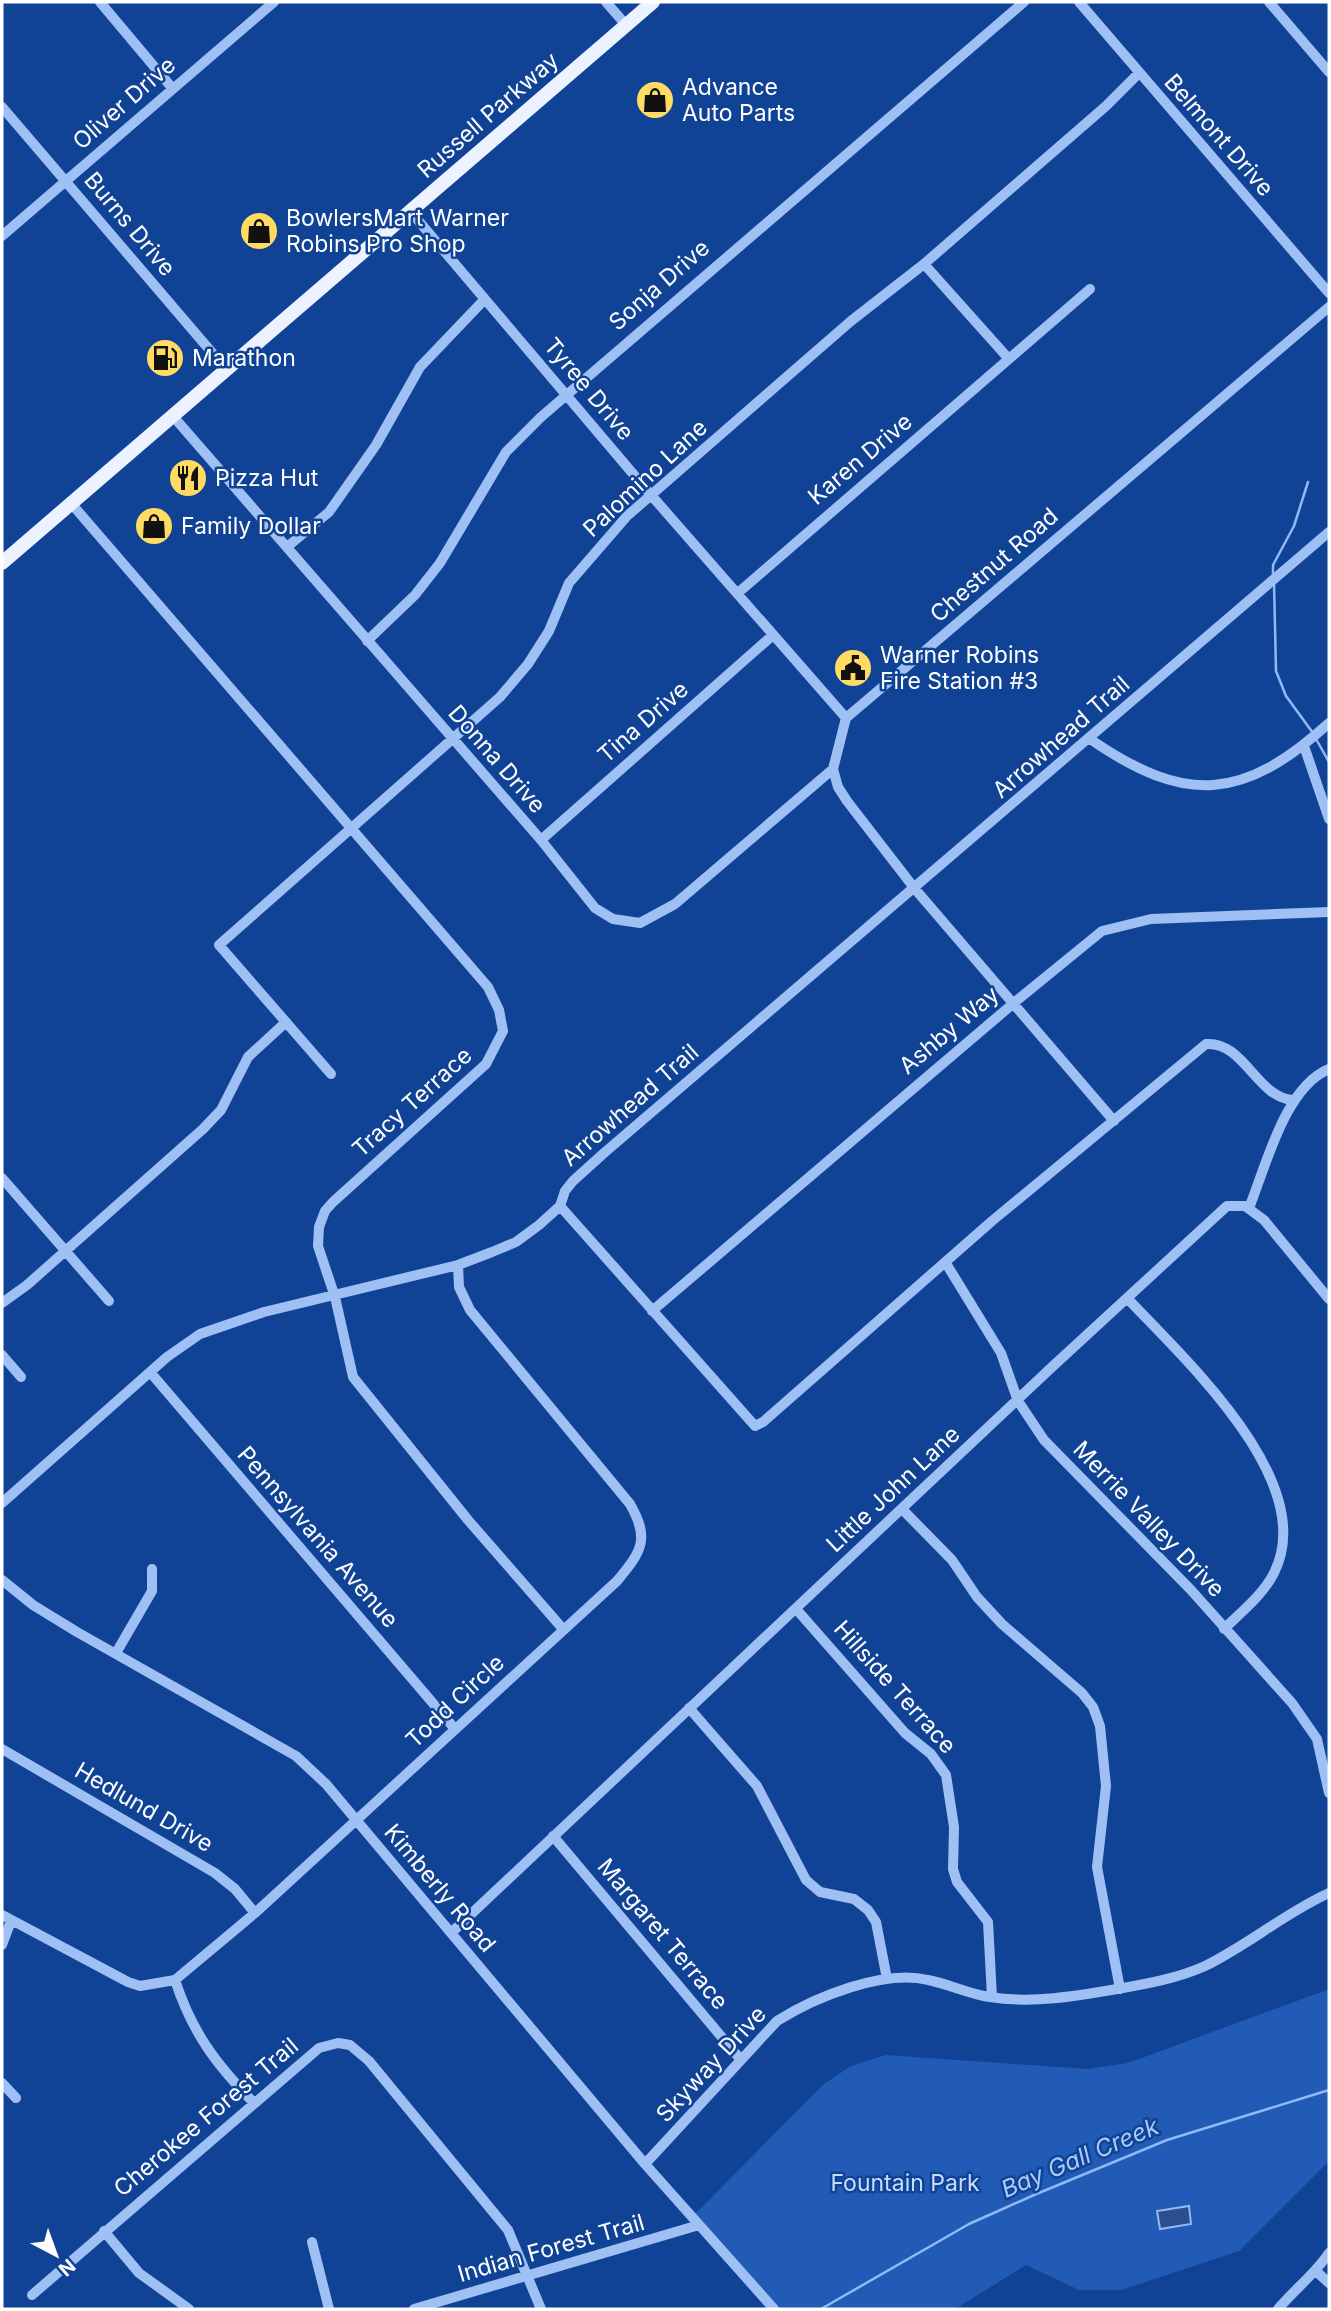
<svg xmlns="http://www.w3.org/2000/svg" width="1331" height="2311" viewBox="0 0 1331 2311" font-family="Inter,sans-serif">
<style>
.green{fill:#225bb5}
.water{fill:#2a4f8c;stroke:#90baf7;stroke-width:2}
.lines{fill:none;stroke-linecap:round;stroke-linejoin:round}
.stream{stroke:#90baf7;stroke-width:2.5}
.minor{stroke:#9fc0f4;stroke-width:10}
.major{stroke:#ecf2ff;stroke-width:14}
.labels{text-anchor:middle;stroke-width:5;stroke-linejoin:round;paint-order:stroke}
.poi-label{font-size:23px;fill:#fff;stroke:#104395;text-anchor:start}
.street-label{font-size:23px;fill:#fff;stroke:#104395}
.park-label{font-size:23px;fill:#c7ddfe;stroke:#104395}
.water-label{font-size:24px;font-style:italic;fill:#abcbfa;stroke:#104395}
</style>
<rect width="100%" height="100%" fill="#104395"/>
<path class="green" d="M1329 1989V2161L1239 2251 1121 2290H1079L1026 2265 955 2309H774L692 2217 824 2084 851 2066 886 2055 1087 2069 1128 2063Z"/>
<path class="water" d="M1189 2206 1191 2224 1160 2229 1157 2211Z"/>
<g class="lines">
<path class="stream" d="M1273 576V565L1294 526 1308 482
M1274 583 1276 671 1286 696 1313 733
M1316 739 1329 762
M821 2309 969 2224 1034 2195 1167 2140 1329 2090"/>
<path class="minor" d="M100 2 173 89
M606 2 626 25
M1079 2 1329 293
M1269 2 1329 72
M2 107 226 369
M411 212 651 495 846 718
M2 236 274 2
M924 264 1008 358
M172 415 541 840 595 908 613 919 640 923 675 904 833 769
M70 502 488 987 499 1010 503 1031 486 1064 333 1202 325 1211 319 1227 318 1246 335 1297 353 1377 468 1520 563 1629
M287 547 329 512 376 445 420 367 485 299
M739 592 1090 289
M367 641 415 595 440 563 506 452 541 417 1024 2
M1090 739C1186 805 1243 801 1329 723
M1304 746 1329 819
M541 840 773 635
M331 1074 219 945 500 697 528 664 549 631 569 583 627 516 851 321 924 264 1106 106 1138 74
M1114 1121 915 889 847 801 838 787 833 769 846 718 1329 307
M2 1178 109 1301
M560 1206 755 1426 763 1422 992 1221 1206 1044C1244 1041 1257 1098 1293 1100
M1249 1208C1266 1166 1285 1087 1329 1069
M947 1265 1001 1353 1018 1401 1044 1440 1191 1590 1292 1703 1317 1739 1329 1793
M1128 1299C1184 1359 1320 1482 1274 1573 1263 1595 1241 1612 1224 1629
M2 1303 27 1285 203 1129 221 1110 248 1057 286 1022
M652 1311 1015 1002 1102 931 1151 919 1329 912
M2 1355 21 1377
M150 1372 455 1729
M2 1503 167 1357 200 1334 264 1312 458 1265 492 1252 516 1242 539 1225 560 1206 565 1191 573 1181 604 1153 1329 532
M902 1509 952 1560 977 1597 1002 1624 1082 1693 1093 1707 1100 1726 1106 1786 1097 1867 1120 1989
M2 1580 33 1605 77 1632 296 1756 326 1784 645 2164 774 2309
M797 1610 905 1733 931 1754 946 1775 954 1827 953 1869 957 1882 988 1922 992 1997
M116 1653 152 1591V1569
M689 1708 757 1786 806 1880 820 1892 854 1899 868 1910 876 1922 887 1979
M2 1749 215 1873 235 1889 255 1913
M553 1836 741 2060
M2 1915 128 1982 140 1986 175 1980 255 1913 617 1581C642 1551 650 1539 630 1504L470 1310 459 1287 458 1265
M451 1933 1052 1367 1227 1206H1245L1264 1220 1329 1299
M2 1945 11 1921
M175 1980C192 2032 215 2063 253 2102
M2 2083 16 2098
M645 2164 777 2021C815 1997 884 1969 928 1980 949 1984 969 1994 990 1997 1031 2004 1077 1996 1117 1989 1146 1984 1179 1978 1205 1966 1248 1945 1285 1913 1329 1893
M104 2231 139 2273 189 2309
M312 2242 329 2309
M1317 2272 1329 2283
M32 2295 319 2048 338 2043 350 2045 369 2061 508 2230 541 2309
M414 2309 699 2225
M1278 2309C1295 2289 1315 2274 1329 2253"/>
<path class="major" d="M2 563 653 2"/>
</g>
<defs>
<symbol id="shop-disc" viewBox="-11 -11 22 22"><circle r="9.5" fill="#ffdb62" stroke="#104395"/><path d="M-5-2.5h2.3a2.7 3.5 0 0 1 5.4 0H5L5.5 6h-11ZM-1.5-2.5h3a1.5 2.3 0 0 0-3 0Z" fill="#111"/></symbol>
<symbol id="fuel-disc" viewBox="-11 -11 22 22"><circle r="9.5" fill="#ffdb62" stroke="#104395"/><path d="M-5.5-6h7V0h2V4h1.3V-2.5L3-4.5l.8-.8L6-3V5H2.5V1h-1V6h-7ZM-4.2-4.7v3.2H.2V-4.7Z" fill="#111"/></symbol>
<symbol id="restaurant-disc" viewBox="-11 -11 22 22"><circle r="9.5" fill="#ffdb62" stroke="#104395"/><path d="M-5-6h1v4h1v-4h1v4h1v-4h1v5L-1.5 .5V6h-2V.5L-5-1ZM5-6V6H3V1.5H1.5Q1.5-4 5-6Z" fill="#111"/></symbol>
<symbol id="civic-disc" viewBox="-11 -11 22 22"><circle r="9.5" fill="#ffdb62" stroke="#104395"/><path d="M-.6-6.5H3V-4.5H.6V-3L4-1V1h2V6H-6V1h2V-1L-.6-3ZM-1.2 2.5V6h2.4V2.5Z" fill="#111"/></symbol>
</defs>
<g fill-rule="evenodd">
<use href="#shop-disc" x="633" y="78" width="44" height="44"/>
<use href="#shop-disc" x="237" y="209" width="44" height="44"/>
<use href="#fuel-disc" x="143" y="336" width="44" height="44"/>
<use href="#restaurant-disc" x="166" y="456" width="44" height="44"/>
<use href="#shop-disc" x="132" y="504" width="44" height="44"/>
<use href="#civic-disc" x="831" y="646" width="44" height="44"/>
</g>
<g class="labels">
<g class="poi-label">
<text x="682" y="95">Advance<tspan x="682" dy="26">Auto Parts</tspan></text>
<text x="286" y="226">BowlersMart Warner<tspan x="286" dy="26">Robins Pro Shop</tspan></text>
<text x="192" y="366">Marathon</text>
<text x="215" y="486">Pizza Hut</text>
<text x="181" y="534">Family Dollar</text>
<text x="880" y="663">Warner Robins<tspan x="880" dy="26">Fire Station #3</tspan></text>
</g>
<g class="street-label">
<text transform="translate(124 103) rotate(-41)" y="8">Oliver Drive</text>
<text transform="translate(488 115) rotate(-41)" y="8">Russell Parkway</text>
<text transform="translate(1219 135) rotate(49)" y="8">Belmont Drive</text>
<text transform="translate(130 224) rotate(50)" y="8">Burns Drive</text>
<text transform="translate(659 285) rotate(-41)" y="8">Sonja Drive</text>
<text transform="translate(589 389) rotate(50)" y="8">Tyree Drive</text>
<text transform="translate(860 459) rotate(-40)" y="8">Karen Drive</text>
<text transform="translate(645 478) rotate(-43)" y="8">Palomino Lane</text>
<text transform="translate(994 565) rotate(-41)" y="8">Chestnut Road</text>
<text transform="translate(643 722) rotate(-41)" y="8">Tina Drive</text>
<text transform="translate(1061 737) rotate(-41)" y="8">Arrowhead Trail</text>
<text transform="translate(497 759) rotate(49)" y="8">Donna Drive</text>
<text transform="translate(949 1030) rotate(-40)" y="8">Ashby Way</text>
<text transform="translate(412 1102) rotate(-42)" y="8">Tracy Terrace</text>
<text transform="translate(630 1105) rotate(-41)" y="8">Arrowhead Trail</text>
<text transform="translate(893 1489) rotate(-43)" y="8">Little John Lane</text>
<text transform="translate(1149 1519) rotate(46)" y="8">Merrie Valley Drive</text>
<text transform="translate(318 1537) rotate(49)" y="8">Pennsylvania Avenue</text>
<text transform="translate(895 1687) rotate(48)" y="8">Hillside Terrace</text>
<text transform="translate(455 1701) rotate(-43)" y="8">Todd Circle</text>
<text transform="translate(144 1807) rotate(30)" y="8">Hedlund Drive</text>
<text transform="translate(440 1888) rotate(50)" y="8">Kimberly Road</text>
<text transform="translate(663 1934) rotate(50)" y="8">Margaret Terrace</text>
<text transform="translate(711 2064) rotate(-47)" y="8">Skyway Drive</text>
<text transform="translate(206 2117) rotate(-40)" y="8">Cherokee Forest Trail</text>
<text transform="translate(551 2248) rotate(-16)" y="8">Indian Forest Trail</text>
</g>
<g class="park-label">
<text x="905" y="2191">Fountain Park</text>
</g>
<g class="water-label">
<text transform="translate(1080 2158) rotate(-23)" y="8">Bay Gall Creek</text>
</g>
</g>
<rect width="1331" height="2311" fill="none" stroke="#ffffff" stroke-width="7"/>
<g transform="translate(56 2255) rotate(139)" stroke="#104395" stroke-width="5" paint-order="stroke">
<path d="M0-5L12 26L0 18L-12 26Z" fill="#ffffff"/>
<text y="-10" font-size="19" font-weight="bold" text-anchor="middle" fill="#ffffff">N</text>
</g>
</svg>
